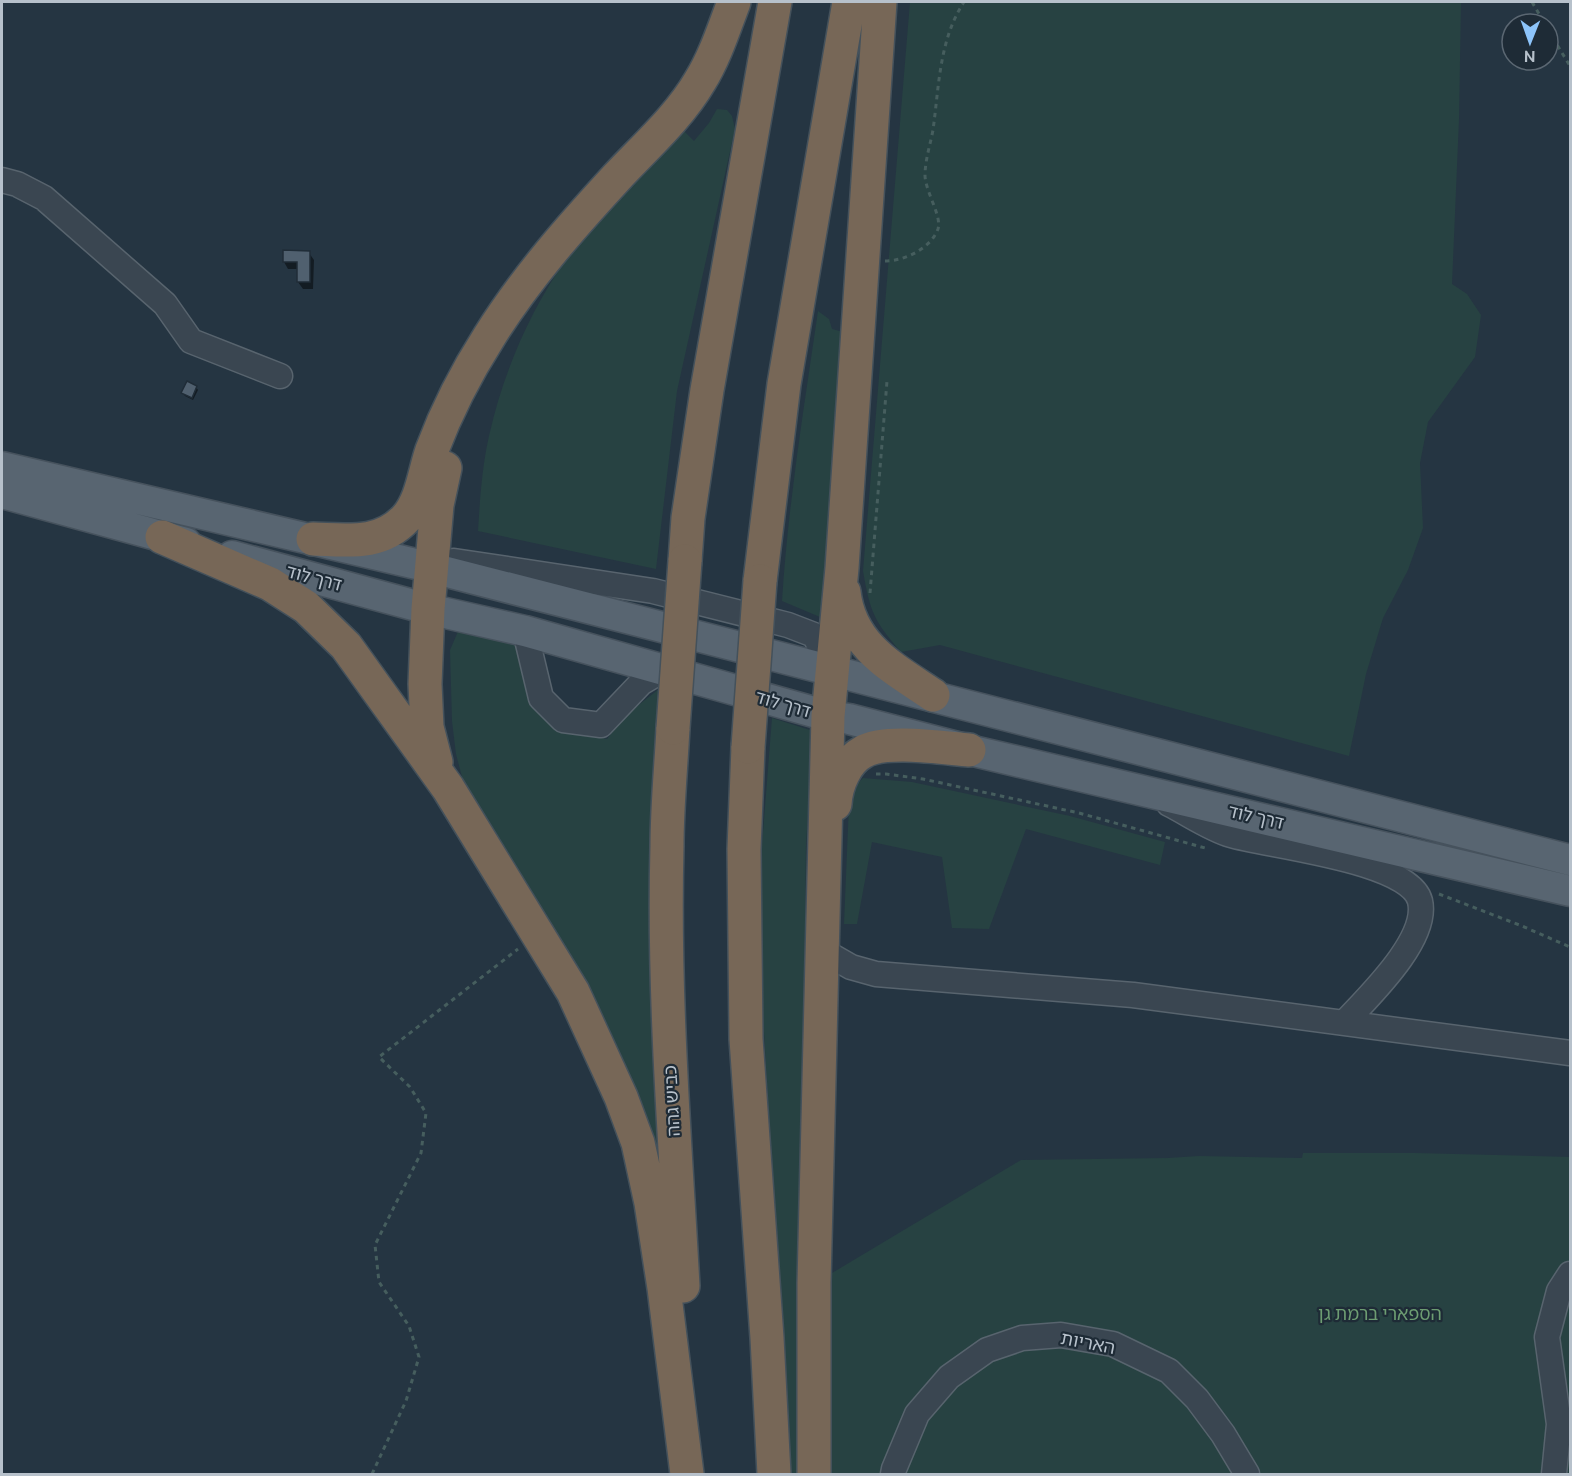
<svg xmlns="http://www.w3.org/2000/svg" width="1572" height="1476" viewBox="0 0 1572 1476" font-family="Ubuntu,'Noto Sans Hebrew',sans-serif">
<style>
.green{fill:#274242}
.shadow{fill:#0007}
.building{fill:#50606f;stroke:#202d38;stroke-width:1.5}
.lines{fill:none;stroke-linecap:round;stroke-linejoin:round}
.minor-casing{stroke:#58646e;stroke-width:27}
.major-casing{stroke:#46525d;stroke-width:33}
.highway-casing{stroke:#44515b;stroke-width:36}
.path{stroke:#465e5e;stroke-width:3;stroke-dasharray:4.5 4.5;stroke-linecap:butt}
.minor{stroke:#3a4651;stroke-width:24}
.major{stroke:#586571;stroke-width:30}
.highway{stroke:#776757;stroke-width:33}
.highway-bridge-casing{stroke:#44515b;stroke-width:36;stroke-linecap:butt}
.highway-bridge{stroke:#776757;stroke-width:33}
.labels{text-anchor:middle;stroke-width:4.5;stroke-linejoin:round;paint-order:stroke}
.street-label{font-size:18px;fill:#b7c1cb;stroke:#1e2b36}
.park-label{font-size:18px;fill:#6d9d72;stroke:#1e2b36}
</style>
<rect width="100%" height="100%" fill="#253542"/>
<path class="green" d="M910 2H1461L1459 119 1452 284 1467 294 1481 315 1475 357 1428 422 1420 463 1423 528 1408 570 1383 618 1366 674 1349 756 940 645 901 652C874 621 870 612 863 571Z
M717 109 727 110 732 116 735 129 677 391 656 569 478 531C480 499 482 467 489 436 503 373 530 310 567 258 575 245 587 234 596 223 624 191 653 160 682 129L694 141 709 123Z
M818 311 829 319 832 329 843 332 827 620 782 601C788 504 804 408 818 311Z
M460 627 515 641 533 697 552 726 607 739 626 715 659 689 649 853 665 1234 467 796 456 754 452 721 450 650Z
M772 718 813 731 806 846 798 1474H789L757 908Z
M863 778 912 782 1070 816 1165 842 1160 865 1026 829 989 929 952 928 942 857 872 842 857 924H844L849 804 857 784Z
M1303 1153H1415L1570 1157V1474H818L827 1276 1021 1160 1168 1158 1199 1156 1302 1158Z"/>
<path class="shadow" d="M309 253 314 260 313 289H303L298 282 299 269H288L284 262Z
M196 387 198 390 193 400 185 396 183 393Z"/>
<path class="building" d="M283 250 310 251V282H297V262H283Z
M187 381 197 386 192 398 181 393Z"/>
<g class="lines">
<defs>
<path id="minor" d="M2 180 17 184 44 198 165 304 191 341 280 376
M450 563 454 561 653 591 788 625 814 635 832 669
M525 631 541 698 563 720 601 725 641 683 663 670
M1169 804C1189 814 1210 829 1231 835 1268 846 1410 860 1420 901 1429 939 1369 996 1345 1022
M830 955 851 967 876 974 1133 995 1570 1053
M893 1474 894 1469 917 1414 949 1377 987 1350 1022 1338 1061 1335 1113 1344 1169 1371 1197 1399 1223 1434 1247 1474
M1554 1474 1559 1424 1547 1337 1559 1291 1570 1274"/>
<path id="major" d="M2 467 416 564 1570 860
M2 493 186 543
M232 556 428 609 525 631 828 716 849 719 969 750 1570 891"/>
<path id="highway" d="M162 537 270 584 306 607 346 646 448 788 573 992 621 1097 638 1143 651 1203 664 1288 687 1474
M313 539C347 540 380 546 406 518 422 500 424 473 432 450 447 410 466 373 489 337 525 279 571 227 617 177 645 147 679 117 700 81 715 57 724 28 734 2
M685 561 688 518 707 390 775 2
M760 581 784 384 849 2
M844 592C850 646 893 668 933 695
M673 728C671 767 667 807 667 846 663 993 675 1140 683 1286
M748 747 744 849 746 1039 767 1338 774 1474
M436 762 427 727 425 684 428 609 437 505 445 468
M835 804C836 785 846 761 863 752 885 739 943 748 969 750
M814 1474V1283L828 716 842 568 880 2"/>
</defs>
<use href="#minor" class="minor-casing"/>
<use href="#major" class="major-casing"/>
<use href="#highway" class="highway-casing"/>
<path class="path" d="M1532 2 1545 24
M1548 30 1570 66
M885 261C905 261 931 248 938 229 942 216 926 193 925 176 925 160 930 146 933 130 939 87 939 40 964 2
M870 593 887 381
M876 774H886L923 779 1079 813 1205 848
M1439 894 1522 926 1570 947
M372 1474 406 1401 419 1357 409 1326 379 1282 375 1245 421 1153 426 1113 410 1087 379 1057 518 949"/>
<use href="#minor" class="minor"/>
<use href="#major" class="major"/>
<use href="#highway" class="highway"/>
<defs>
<path id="highway-bridge" d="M673 728 685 561
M748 747 760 581"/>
</defs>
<use href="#highway-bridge" class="highway-bridge-casing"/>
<use href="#highway-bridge" class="highway-bridge"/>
</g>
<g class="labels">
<g class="street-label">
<text transform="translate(314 578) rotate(15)" y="6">דרך לוד</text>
<text transform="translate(783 704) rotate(16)" y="6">דרך לוד</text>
<text transform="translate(1256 817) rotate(13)" y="6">דרך לוד</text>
<text transform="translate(672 1101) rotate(-93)" y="6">כביש גהה</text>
<text transform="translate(1088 1343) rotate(11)" y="6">האריות</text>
</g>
<g class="park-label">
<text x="1380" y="1320">הספארי ברמת גן</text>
</g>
</g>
<rect width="1572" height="1476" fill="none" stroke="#b7c1cb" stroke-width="6"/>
<g transform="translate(1530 42) rotate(181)"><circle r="28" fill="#1e2b36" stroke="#5b6772" stroke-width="1.5"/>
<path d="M0-4.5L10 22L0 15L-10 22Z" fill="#8dc4fa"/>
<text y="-9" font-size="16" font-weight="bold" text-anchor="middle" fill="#b7c1cb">N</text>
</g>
</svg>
